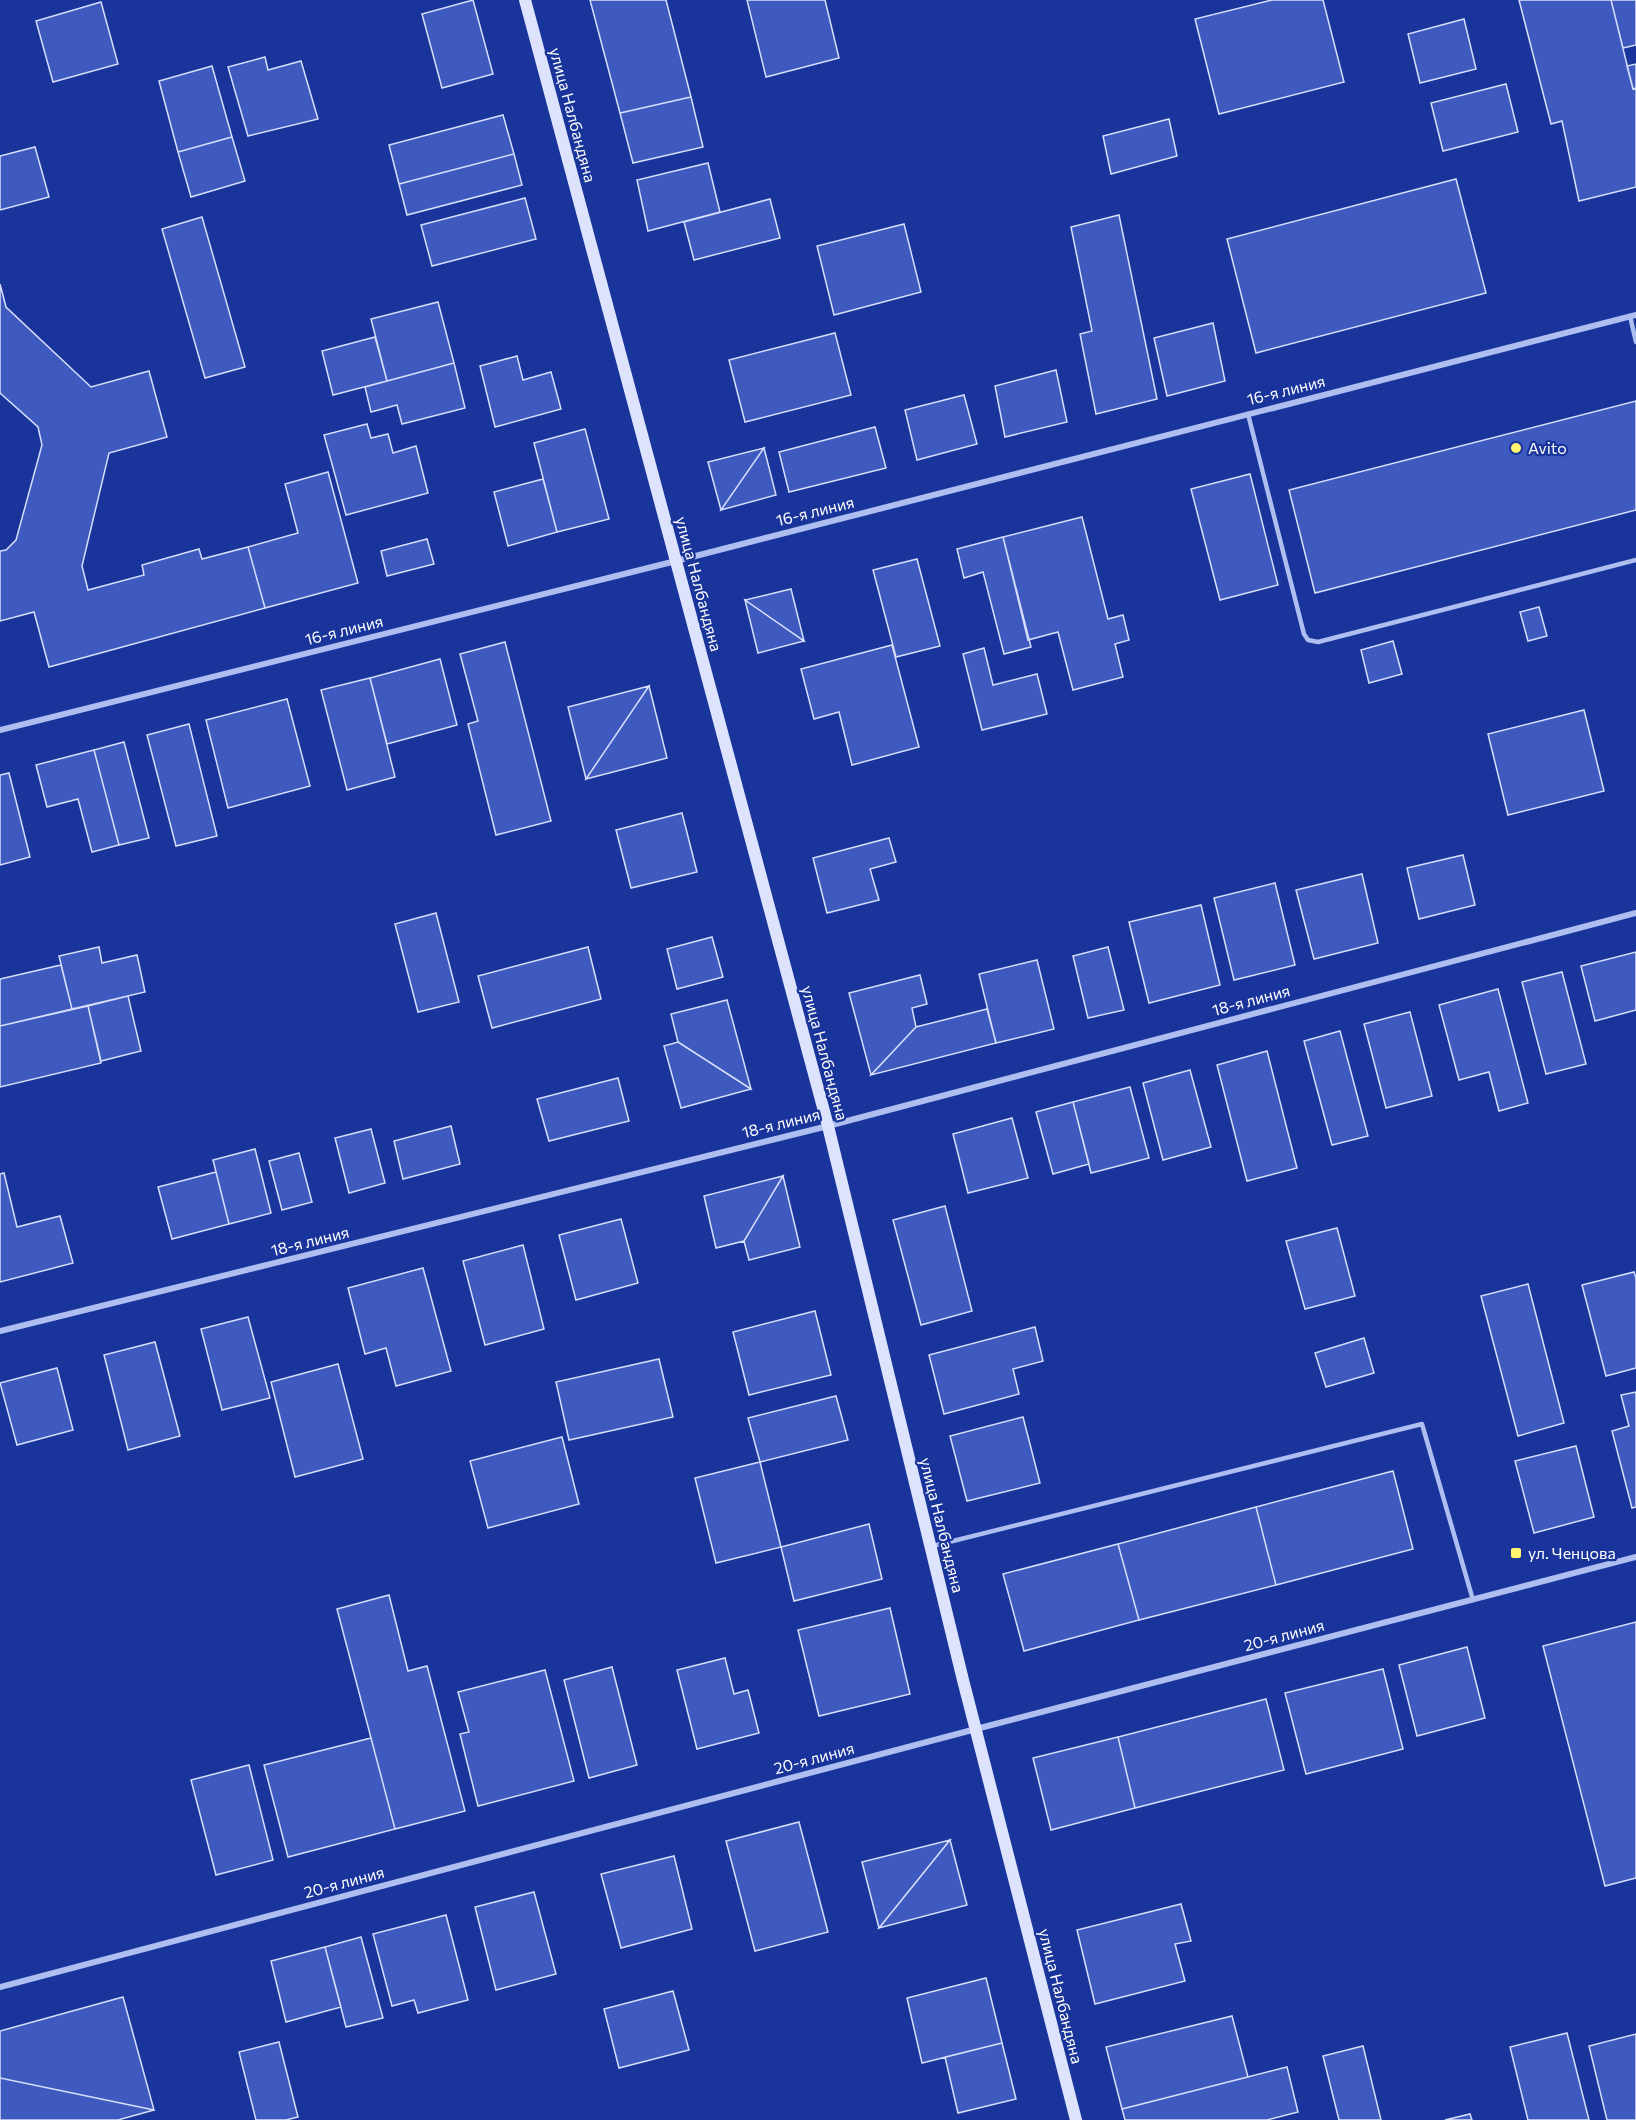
<svg xmlns="http://www.w3.org/2000/svg" width="1636" height="2120" viewBox="0 0 1636 2120" font-family="Commissioner,sans-serif">
<style>
.building{fill:#3e5abf;stroke:#d6defc;stroke-width:1.5}
.lines{fill:none;stroke-linecap:round;stroke-linejoin:round}
.lane{stroke:#aebef1;stroke-width:4.5}
.street{stroke:#aebef1;stroke-width:6}
.secondary{stroke:#dde3fc;stroke-width:12}
.poi-dot{fill:#fff56f;stroke:#19349a;stroke-width:2}
.labels{text-anchor:middle;stroke-width:4.5;stroke-linejoin:round;paint-order:stroke}
.street-label{font-size:16px;fill:#fff;stroke:#19349a}
.poi-label{font-size:16px;fill:#fff;stroke:#19349a;text-anchor:start}
</style>
<rect width="100%" height="100%" fill="#19349a"/>
<path class="building" d="M473 0 493 74 442 88 422 14Z
M590 0H666L691 97 620 113Z
M747 0H825L839 58 766 77Z
M1272 0H1323L1344 82 1219 114 1195 19Z
M1519 0H1611L1633 89 1636 88V187L1579 201 1562 121 1551 124Z
M1611 0H1636V45L1623 48Z
M101 2 118 64 53 82 36 21Z
M1464 19 1476 69 1420 83 1408 34Z
M265 57 268 70 301 61 318 119 248 136 228 67Z
M1636 64V88L1633 89 1627 66Z
M212 66 232 137 178 152 159 81Z
M1506 84 1518 132 1443 151 1431 103Z
M691 97 703 147 633 163 620 113Z
M503 115 514 154 399 184 389 145Z
M1169 119 1177 156 1111 174 1103 136Z
M232 137 245 181 191 197 178 152Z
M35 147 49 197 0 210V156Z
M514 154 522 185 407 215 399 184Z
M708 163 720 212 648 231 637 180Z
M1456 179 1486 293 1256 353 1227 239Z
M525 198 536 239 432 266 421 225Z
M770 199 780 238 694 260 684 222Z
M1119 215 1157 399 1096 414 1080 334 1092 331 1071 227Z
M202 217 245 367 205 378 162 229Z
M904 224 921 292 834 315 817 246Z
M0 284 6 307 91 387 149 371 167 437 109 453 82 566 88 590 144 575 142 565 199 549 202 559 248 547 265 608 49 667 34 612 0 621V551L6 550 16 540 42 445 38 427 0 393Z
M438 302 454 363 387 381 371 319Z
M1213 323 1225 381 1167 396 1154 338Z
M835 333 851 395 745 422 729 360Z
M375 337 387 381 333 395 322 351Z
M517 356 523 380 551 372 561 409 495 427 480 366Z
M454 363 465 408 402 424 397 405 371 412 365 387Z
M1056 370 1067 422 1005 437 995 386Z
M964 395 977 444 917 460 905 410Z
M1636 401V510L1315 593 1289 490Z
M367 424 371 438 388 434 393 453 416 446 428 493 346 515 324 435Z
M875 427 886 468 789 492 779 452Z
M585 429 609 519 557 532 534 443Z
M764 448 776 495 721 510Z
M764 448 721 510 708 462Z
M328 472 358 583 265 608 248 547 298 533 285 484Z
M1250 474 1278 585 1220 600 1191 489Z
M543 479 557 532 508 546 494 492Z
M1082 517 1108 619 1123 615 1129 640 1115 644 1123 677 1073 690 1058 632 1028 640 1003 537Z
M1003 537 1031 647 1004 654 983 572 964 578 957 549Z
M427 539 434 564 387 576 381 551Z
M917 559 940 646 896 657 873 570Z
M791 589 804 641 745 600Z
M745 600 804 641 758 653Z
M1539 607 1547 636 1528 641 1520 612Z
M1393 641 1402 674 1369 683 1361 650Z
M505 642 551 821 496 835 468 724 478 721 460 654Z
M892 645 919 747 852 765 839 712 814 719 801 669Z
M984 648 993 685 1037 674 1047 714 982 730 963 654Z
M440 659 457 725 387 744 370 678Z
M370 678 395 777 347 790 321 690Z
M649 686 667 758 586 779Z
M649 686 586 779 568 707Z
M287 699 310 786 228 808 206 720Z
M1584 710 1604 791 1508 815 1488 734Z
M189 724 217 836 176 846 147 735Z
M124 742 149 838 119 845 94 750Z
M94 750 119 845 92 852 78 799 47 807 36 765Z
M9 773 30 857 0 865V775Z
M682 813 697 872 631 888 616 830Z
M889 838 896 862 870 869 879 900 827 913 813 858Z
M1463 855 1475 905 1419 919 1407 868Z
M1362 874 1378 943 1314 959 1296 890Z
M1275 883 1295 965 1234 980 1214 898Z
M1201 905 1220 985 1149 1003 1129 922Z
M436 913 459 1002 418 1012 395 924Z
M712 937 723 977 677 989 667 949Z
M99 947 102 963 137 955 145 992 72 1009 59 956Z
M588 947 601 999 492 1028 478 976Z
M1108 947 1124 1010 1088 1018 1073 956Z
M1636 952V1010L1595 1021 1581 966Z
M1037 960 1054 1029 996 1043 979 974Z
M61 965 72 1009 0 1026V979Z
M1562 972 1586 1064 1546 1074 1522 982Z
M920 975 927 1004 912 1008 916 1027 871 1075 849 993Z
M1498 989 1528 1103 1499 1111 1489 1072 1459 1080 1439 1005Z
M128 996 141 1051 101 1061 88 1006Z
M727 1000 751 1089 678 1042 671 1014Z
M88 1006 101 1063 0 1087V1026Z
M987 1009 996 1043 871 1075 916 1027Z
M1410 1012 1432 1096 1386 1108 1364 1024Z
M1340 1031 1368 1136 1332 1145 1304 1041Z
M678 1042 751 1089 681 1108 664 1046Z
M1267 1051 1297 1168 1247 1181 1217 1065Z
M1190 1070 1211 1147 1163 1160 1143 1083Z
M618 1078 629 1121 549 1141 537 1099Z
M1130 1087 1149 1158 1091 1173 1073 1102Z
M1073 1102 1089 1164 1053 1174 1036 1112Z
M1012 1118 1028 1178 968 1193 953 1134Z
M451 1126 460 1164 403 1179 394 1141Z
M371 1129 385 1183 349 1193 335 1138Z
M255 1149 271 1213 229 1224 213 1160Z
M299 1153 312 1202 282 1210 269 1161Z
M216 1172 229 1224 172 1239 158 1187Z
M4 1173 17 1227 60 1216 73 1263 0 1282V1174Z
M783 1176 800 1247 749 1260 744 1241Z
M783 1176 744 1241 716 1248 704 1196Z
M945 1206 972 1311 921 1325 893 1220Z
M621 1219 638 1283 576 1300 559 1235Z
M1337 1228 1355 1296 1305 1309 1286 1241Z
M523 1245 544 1329 485 1345 463 1261Z
M423 1268 451 1371 396 1386 386 1348 365 1354 348 1288Z
M1634 1272 1636 1278V1368L1606 1376 1582 1285Z
M1528 1284 1564 1423 1518 1436 1481 1296Z
M815 1311 831 1375 749 1395 733 1332Z
M248 1317 270 1398 222 1410 201 1329Z
M1035 1327 1043 1361 1013 1369 1019 1394 944 1414 929 1355Z
M1364 1338 1374 1373 1326 1387 1315 1353Z
M155 1342 180 1436 128 1450 104 1355Z
M659 1359 673 1417 569 1440 556 1382Z
M338 1364 363 1459 295 1477 271 1382Z
M57 1368 73 1430 17 1445 0 1383Z
M1636 1392V1507L1632 1508 1612 1431 1629 1426 1621 1395Z
M836 1396 848 1440 760 1462 748 1418Z
M1023 1417 1040 1483 967 1501 950 1436Z
M562 1437 579 1504 488 1528 470 1461Z
M1576 1446 1594 1517 1534 1533 1515 1461Z
M760 1462 781 1547 716 1563 695 1478Z
M1393 1471 1413 1549 1276 1585 1256 1507Z
M1256 1507 1276 1585 1139 1620 1118 1544Z
M869 1524 882 1579 794 1601 781 1547Z
M1118 1544 1139 1620 1024 1651 1003 1574Z
M389 1595 408 1671 427 1666 465 1811 395 1829 337 1609Z
M890 1608 910 1694 819 1716 798 1630Z
M1636 1622V1878L1605 1886 1543 1646Z
M1467 1647 1485 1718 1417 1736 1399 1665Z
M725 1658 734 1694 748 1690 759 1733 697 1749 677 1670Z
M612 1667 637 1765 589 1778 564 1680Z
M1383 1669 1403 1749 1306 1774 1285 1693Z
M545 1670 574 1781 478 1806 460 1734 469 1732 458 1692Z
M1266 1699 1284 1770 1135 1808 1118 1737Z
M1118 1737 1135 1808 1051 1830 1033 1758Z
M371 1738 395 1829 288 1857 264 1765Z
M249 1765 273 1860 216 1875 191 1780Z
M799 1822 828 1932 755 1951 726 1841Z
M950 1840 967 1905 879 1928Z
M950 1840 879 1928 862 1862Z
M674 1856 692 1929 621 1948 601 1874Z
M534 1892 556 1974 496 1990 475 1907Z
M1181 1904 1191 1941 1175 1944 1185 1981 1095 2004 1077 1930Z
M446 1915 468 2000 418 2013 414 2000 392 2006 373 1934Z
M361 1937 383 2018 346 2027 325 1947Z
M325 1947 341 2007 286 2022 271 1961Z
M986 1978 1002 2043 922 2063 907 1998Z
M673 1991 689 2050 619 2068 604 2009Z
M123 1997 154 2110 0 2078V2031Z
M1232 2016 1248 2077 1122 2109 1106 2047Z
M1567 2033 1589 2120H1528L1510 2047Z
M1636 2034V2120H1607L1589 2046Z
M279 2042 298 2117 286 2120H256L239 2052Z
M1002 2043 1016 2099 958 2113 945 2057Z
M1363 2046 1381 2120H1339L1323 2056Z
M1287 2067 1298 2112 1267 2120H1125L1122 2109Z
M0 2078 154 2110 118 2120H0Z
M1470 2114 1472 2120H1445Z"/>
<g class="lines">
<path class="lane" d="M1630 316 1636 342
M1248 414 1304 634 1308 640 1318 642 1636 560
M933 1546 1422 1424 1473 1600"/>
<path class="street" d="M0 730 676 561 1636 315
M0 1331 828 1126 1636 913
M0 1987 976 1729 1636 1557"/>
<path class="secondary" d="M525 0 828 1126 963 1680 1076 2120"/>
</g>
<g class="poi-dot">
<circle cx="1516" cy="448" r="6"/>
<rect x="1510" y="1547" width="12" height="12" rx="3"/>
</g>
<g class="labels">
<g class="street-label">
<text transform="translate(573 115) rotate(75)" y="6">улица Налбандяна</text>
<text transform="translate(1286 390) rotate(-14)" y="6">16-я линия</text>
<text transform="translate(815 511) rotate(-14)" y="6">16-я линия</text>
<text transform="translate(699 584) rotate(75)" y="6">улица Налбандяна</text>
<text transform="translate(344 630) rotate(-14)" y="6">16-я линия</text>
<text transform="translate(1251 1000) rotate(-15)" y="6">18-я линия</text>
<text transform="translate(825 1053) rotate(75)" y="6">улица Налбандяна</text>
<text transform="translate(781 1123) rotate(-14)" y="6">18-я линия</text>
<text transform="translate(310 1241) rotate(-14)" y="6">18-я линия</text>
<text transform="translate(942 1525) rotate(76)" y="6">улица Налбандяна</text>
<text transform="translate(1284 1635) rotate(-15)" y="6">20-я линия</text>
<text transform="translate(814 1758) rotate(-15)" y="6">20-я линия</text>
<text transform="translate(344 1882) rotate(-15)" y="6">20-я линия</text>
<text transform="translate(1061 1996) rotate(76)" y="6">улица Налбандяна</text>
</g>
<g class="poi-label">
<text x="1528" y="454">Avito</text>
<text x="1528" y="1559">ул. Ченцова</text>
</g>
</g>
</svg>
